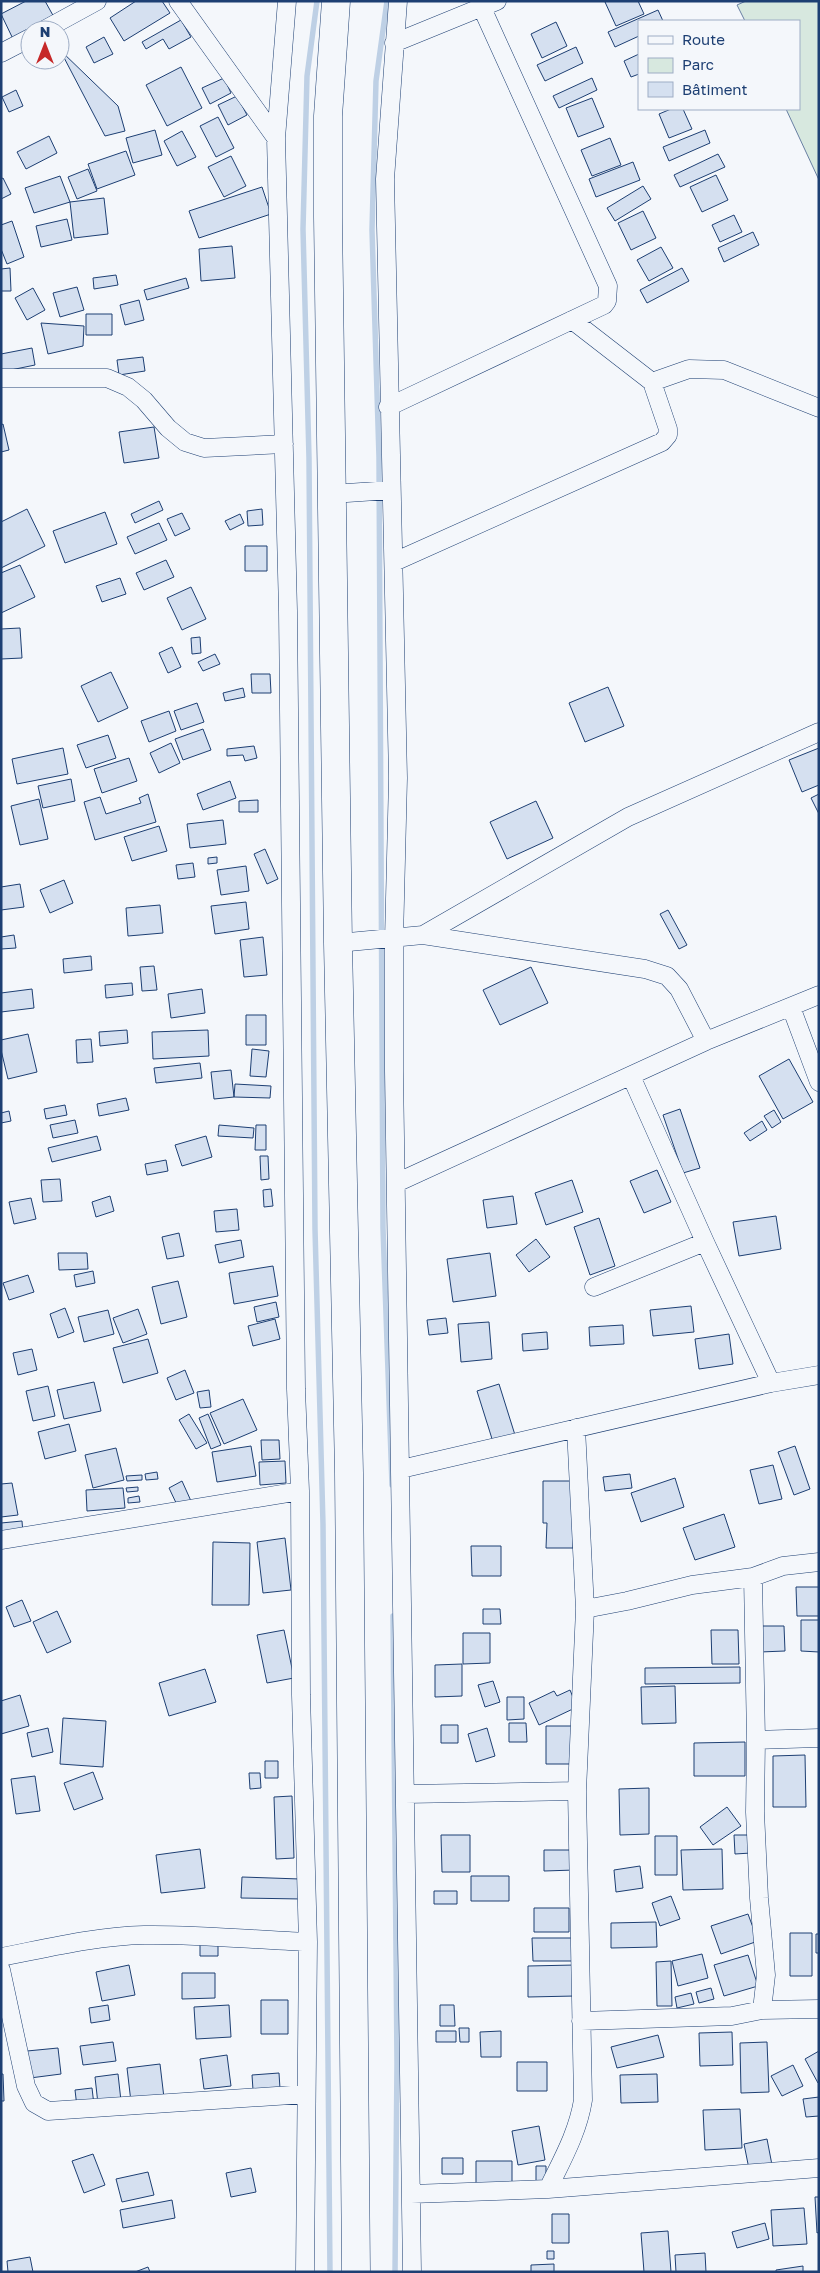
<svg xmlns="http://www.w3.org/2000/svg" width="820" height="2273" viewBox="0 0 820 2273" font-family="'Golos Text',sans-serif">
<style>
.green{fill:#d7e8df;stroke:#687fa3}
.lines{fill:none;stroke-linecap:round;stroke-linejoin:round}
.stream{stroke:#bed0e5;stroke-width:5.5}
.building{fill:#d5e0f0;stroke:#1d3f73}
.minor-casing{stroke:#1d3f73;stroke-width:19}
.trunk-casing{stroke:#1d3f73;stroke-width:29}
.minor{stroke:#f4f7fb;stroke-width:18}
.trunk{stroke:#f4f7fb;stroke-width:28}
</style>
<rect width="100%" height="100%" fill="#f4f7fb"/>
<path class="green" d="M746 1H819V180L786 109H799V21H745L737 5Z"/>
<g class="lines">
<path class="stream" d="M317 1 307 76 303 229 309 458 315 1229 323 1524 330 2272
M387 1 376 81 372 230 379 457 383 1228 392 1485
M393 1616 397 2063 395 2272"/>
</g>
<path class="building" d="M26 1H45L55 19 34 30H30L14 41 1 14Z
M136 1H162L170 13 124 41 110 18Z
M608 1H638L644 14 616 26 605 2Z
M658 10 663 21H639V36L615 47 608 32Z
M181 20 191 37 169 49 163 39 146 49 142 42Z
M556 22 567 46 542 58 531 34Z
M104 37 113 54 94 63 86 47Z
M576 47 583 63 545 81 537 65Z
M60 50 118 106 125 131 105 136Z
M639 54V74L631 77 624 61Z
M181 67 202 108 167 126 146 85Z
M224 78 231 93 210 104 202 88Z
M592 78 597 90 559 108 553 96Z
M16 90 23 106 9 112 2 97Z
M237 96 247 115 228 125 218 105Z
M592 98 604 127 578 137 566 108Z
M671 109H683L692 129 669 138 659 114Z
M218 117 234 148 216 157 200 126Z
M155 130 162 155 133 163 126 138Z
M705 130 710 143 669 161 663 147Z
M182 131 196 157 177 166 164 141Z
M49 136 57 153 26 169 17 152Z
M610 138 621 165 592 176 581 150Z
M126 151 135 175 97 189 88 164Z
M718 154 725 167 680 187 674 175Z
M231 156 246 186 224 197 208 167Z
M633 162 640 180 596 197 589 179Z
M88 169 97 191 77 199 68 177Z
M716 175 728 200 702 212 690 187Z
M60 176 70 202 34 213 25 188Z
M3 178 11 194 1 199V179Z
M643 186 651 199 615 221 607 208Z
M262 187 271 214 199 238 189 211Z
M104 198 108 234 74 238 70 202Z
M643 211 656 238 631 250 618 223Z
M734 215 742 232 720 242 712 225Z
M67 219 72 240 41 247 36 226Z
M12 221 24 257 7 264 1 249V225Z
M753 232 759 245 724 262 718 248Z
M232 246 235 278 201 281 199 249Z
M661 247 673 268 649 281 637 260Z
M10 268 11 291H1V269Z
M682 268 689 281 647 303 640 290Z
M116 275 118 285 94 289 93 278Z
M186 278 189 288 147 300 144 290Z
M77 287 84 310 60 317 53 293Z
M33 288 45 310 27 320 15 298Z
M139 300 144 320 125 325 120 305Z
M86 314H112V335H86Z
M41 323 84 326 83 346 48 354Z
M32 348 35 365 1 372V354Z
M143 357 145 371 119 375 117 360Z
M3 424 9 450 1 452V425Z
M154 427 159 458 124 463 119 432Z
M159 501 163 510 135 523 131 514Z
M27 509 45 546 1 568V522Z
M262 509 263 525 248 526 247 511Z
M105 512 117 544 65 563 53 531Z
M182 513 190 529 175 536 167 519Z
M240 514 244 523 230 530 225 521Z
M159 523 167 540 135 554 127 537Z
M245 546H267V571H245Z
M166 560 174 577 144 590 136 573Z
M20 565 35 597 1 613V573Z
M120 578 126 594 102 602 96 586Z
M191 587 206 619 182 630 167 598Z
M20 628 22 658 1 659V629Z
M200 637 201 653 192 654 191 638Z
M172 647 181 667 168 673 159 653Z
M215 654 220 664 203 671 198 662Z
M111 672 128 708 98 722 81 686Z
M251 674H270L271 693H252Z
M608 687 624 726 585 742 569 703Z
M243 688 245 697 225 701 223 693Z
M197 703 204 722 181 730 174 711Z
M169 711 176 731 149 742 141 721Z
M203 729 211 750 183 760 175 739Z
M108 735 116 758 86 768 77 745Z
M171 743 180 763 159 773 150 753Z
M254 746 257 758 245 761 243 755 227 756V749Z
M63 748 68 774 17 784 12 759Z
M819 748V785L802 792 789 760Z
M129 758 137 781 102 793 94 769Z
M71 779 75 801 43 808 38 786Z
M230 781 236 798 203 810 197 794Z
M148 794 156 822 95 840 84 802 100 797 106 814 141 803 139 798Z
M819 794V814L811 798Z
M39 799 48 839 20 845 11 806Z
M258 800V812H239V801Z
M536 801 553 838 507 859 490 822Z
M223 820 226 844 190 848 187 824Z
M159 826 167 851 132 861 124 837Z
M265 849 278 879 267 884 254 854Z
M217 857V863L208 864V858Z
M193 863 195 877 178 879 176 865Z
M246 866 249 891 221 895 217 870Z
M64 880 73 903 50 913 40 890Z
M20 884 24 907 1 910V887Z
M246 902 249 929 215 934 211 906Z
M160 905 163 933 128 936 126 908Z
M668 910 687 945 679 949 660 914Z
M14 935 16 948 1 949V937Z
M263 937 267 975 244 977 240 940Z
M91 956 92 970 64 973 63 959Z
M154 966 157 990 142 991 140 967Z
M531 967 548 1003 500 1025 483 990Z
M132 983 133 995 106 998 105 985Z
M32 989 34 1008 1 1012V993Z
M202 989 205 1013 171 1018 168 994Z
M246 1015H266V1045H246Z
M127 1030 128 1043 100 1046 99 1032Z
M208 1030 209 1056 153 1059 152 1032Z
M28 1034 37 1072 8 1079 1 1050V1040Z
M91 1039 93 1062 77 1063 76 1040Z
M252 1049 269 1051 266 1077 250 1076Z
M789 1059 813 1102 783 1119 759 1076Z
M200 1063 202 1078 156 1083 154 1068Z
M231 1070 234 1097 214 1099 211 1072Z
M235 1084 271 1086 270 1098 234 1097Z
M126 1098 129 1110 99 1116 97 1104Z
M65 1105 67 1115 46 1119 44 1109Z
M680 1109 700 1168 683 1173 663 1115Z
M774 1110 781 1122 772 1128 764 1116Z
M9 1111 11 1121 1 1123V1113Z
M75 1120 78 1133 53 1138 50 1125Z
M762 1121 767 1130 750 1141 744 1133Z
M219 1125 254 1128 253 1138 218 1136Z
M256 1125H266V1150H255Z
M97 1136 101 1150 52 1162 48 1148Z
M206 1136 212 1157 182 1166 175 1145Z
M260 1156H268L269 1179 261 1180Z
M166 1160 168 1171 147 1175 145 1164Z
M657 1170 671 1202 644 1213 630 1181Z
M60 1179 62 1201 43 1202 41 1180Z
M572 1180 583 1212 546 1225 535 1193Z
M271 1189 273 1206 264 1207 263 1190Z
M110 1196 114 1211 96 1217 92 1202Z
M513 1196 517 1224 487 1228 483 1200Z
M31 1198 36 1219 14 1224 9 1202Z
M237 1209 239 1230 216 1232 214 1211Z
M776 1216 781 1249 739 1256 733 1222Z
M599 1218 615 1266 590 1275 574 1227Z
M179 1233 184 1256 167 1259 162 1237Z
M536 1239 550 1257 529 1272 516 1255Z
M241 1240 244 1257 219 1263 215 1245Z
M58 1253H87L88 1269 59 1270Z
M490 1253 496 1296 453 1302 447 1259Z
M273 1266 278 1296 234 1304 229 1273Z
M93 1271 95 1283 76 1287 74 1275Z
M28 1275 34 1292 9 1300 3 1283Z
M178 1281 187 1317 161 1324 152 1287Z
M276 1302 279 1317 257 1322 254 1307Z
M691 1306 694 1332 653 1336 650 1310Z
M65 1308 74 1332 58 1338 50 1314Z
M138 1309 147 1334 123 1343 113 1318Z
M108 1310 114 1334 84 1342 78 1317Z
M446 1318 448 1333 429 1335 427 1320Z
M275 1319 280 1339 253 1346 248 1326Z
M489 1322 492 1359 461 1362 458 1324Z
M623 1325 624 1344 590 1346 589 1327Z
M547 1332 548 1349 523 1351 522 1334Z
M729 1334 733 1364 699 1369 695 1339Z
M148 1339 158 1373 123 1383 113 1348Z
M32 1349 37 1370 18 1375 13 1353Z
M185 1370 194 1393 176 1400 167 1378Z
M94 1382 101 1411 64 1419 57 1390Z
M499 1384 515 1435 493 1442 477 1391Z
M48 1386 55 1416 33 1421 26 1391Z
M209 1390 211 1407 200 1408 197 1392Z
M243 1399 257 1430 224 1444 210 1413Z
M189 1414 207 1443 196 1449 179 1420Z
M208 1414 221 1445 211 1449 199 1418Z
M69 1424 76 1451 45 1459 38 1432Z
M261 1440H279L280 1459 262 1460Z
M251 1446 256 1476 217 1482 212 1452Z
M795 1446 810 1489 794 1495 778 1452Z
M116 1448 124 1480 93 1488 85 1455Z
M285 1461 286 1483 260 1485 259 1462Z
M773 1465 782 1499 759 1504 750 1470Z
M157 1472 158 1479 146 1480 145 1474Z
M630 1474 632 1488 605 1491 603 1477Z
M142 1475V1480L127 1481 126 1476Z
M675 1478 684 1507 641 1522 631 1493Z
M182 1481 191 1501 178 1507 169 1488Z
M543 1481H573V1548H546L547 1523H543Z
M12 1483 18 1515 1 1517V1484Z
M138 1487V1491L127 1492 126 1488Z
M123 1488 125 1508 87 1511 86 1490Z
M139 1496 140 1502 128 1503V1498Z
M724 1514 735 1547 695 1560 683 1528Z
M22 1521 23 1534 1 1535V1523Z
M285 1538 291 1590 263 1593 257 1542Z
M213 1542 250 1543 249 1605H212Z
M471 1546H501V1576H472Z
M796 1587H819V1616H797Z
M22 1600 31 1621 14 1627 6 1607Z
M483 1609H500L501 1624H483Z
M57 1611 71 1642 47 1653 33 1622Z
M801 1620H819V1652L801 1651Z
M759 1626H784L785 1651 760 1652Z
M284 1630 294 1678 267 1683 257 1635Z
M711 1630H738L739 1664H712Z
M463 1633H490V1663L463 1664Z
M462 1664V1696L435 1697V1665Z
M740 1667V1683L645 1684V1668Z
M205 1669 216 1702 169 1716 159 1683Z
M493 1681 500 1702 485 1707 478 1685Z
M675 1686 676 1723 642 1724 641 1687Z
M570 1690 577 1707 539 1725 529 1703 554 1691 557 1696Z
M20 1695 29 1726 1 1734V1701Z
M507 1697H524V1719L507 1720Z
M63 1718 106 1721 103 1767 60 1764Z
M509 1723H526L527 1742H509Z
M441 1725H458V1743H441Z
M546 1726H575V1764H546Z
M48 1728 53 1752 32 1757 27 1733Z
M487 1728 495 1756 476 1762 468 1734Z
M745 1742V1776H694V1743Z
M805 1755 806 1807H773V1756Z
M265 1761H278V1778H265Z
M93 1772 103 1799 74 1810 64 1783Z
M249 1773H260L261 1788 250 1789Z
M35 1776 40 1811 16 1814 11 1779Z
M649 1788V1834L620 1835 619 1789Z
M292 1796 294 1858 276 1859 274 1797Z
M727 1807 741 1826 713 1845 700 1827Z
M441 1835H470V1872H442Z
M734 1835H749L751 1853 735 1854Z
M655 1836H677V1875H655Z
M200 1849 205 1888 161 1893 156 1855Z
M722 1849 723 1889 683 1890 681 1850Z
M544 1850H575V1870L544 1871Z
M640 1866 643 1888 616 1892 614 1870Z
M471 1876H509V1901H471Z
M242 1877 300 1879 302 1899 241 1898Z
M434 1891H457V1904H434Z
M671 1896 680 1919 660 1926 652 1903Z
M534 1908H569V1932H534Z
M748 1914 758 1941 721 1954 711 1926Z
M656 1922 657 1947 611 1948V1923Z
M790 1933H812V1976H790Z
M816 1934H819V1953H816Z
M532 1938H574V1961H533Z
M200 1942H218V1956H200Z
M702 1954 708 1978 678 1986 672 1961Z
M748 1955 758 1986 724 1996 714 1965Z
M671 1961 672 2006H657L656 1962Z
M129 1965 135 1995 102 2001 96 1972Z
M575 1965V1996L528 1997V1966Z
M182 1973H215V1998L182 1999Z
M711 1988 714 1999 699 2003 696 1992Z
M691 1993 694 2004 677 2008 675 1997Z
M261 2000H288V2034H261Z
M108 2005 110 2020 91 2023 89 2008Z
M229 2005 231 2037 196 2039 194 2007Z
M440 2005H454L455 2026H440Z
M459 2028H469V2042H460Z
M436 2031H456V2042H436Z
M501 2031V2057H481L480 2032Z
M732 2032 733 2065 700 2066 699 2033Z
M658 2035 664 2057 617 2068 611 2047Z
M113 2042 116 2061 83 2065 80 2046Z
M767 2042 769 2092 741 2093 740 2043Z
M58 2048 61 2074 30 2078 27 2051Z
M819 2051V2083H818L805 2059Z
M227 2055 231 2086 204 2089 200 2059Z
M517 2062H547V2091H517Z
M160 2064 164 2098 131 2102 127 2068Z
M793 2065 803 2086 782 2096 771 2076Z
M279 2073 280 2089 253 2090 252 2075Z
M1 2074H3L4 2101H1Z
M118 2074 121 2101 98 2104 95 2077Z
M657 2074 658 2102 621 2103 620 2075Z
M92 2088 94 2105 77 2107 75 2090Z
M819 2097V2116L806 2117 803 2099Z
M740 2109 742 2148 705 2150 703 2110Z
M539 2126 545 2160 518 2165 512 2131Z
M767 2139 772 2165 749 2169 744 2144Z
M93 2154 105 2185 84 2193 72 2161Z
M442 2158H463V2174H442Z
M476 2161H512V2187H476Z
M536 2166H546V2185H536Z
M251 2168 256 2192 231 2197 226 2173Z
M148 2172 154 2195 122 2202 116 2179Z
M815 2197H819V2232L817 2233Z
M172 2200 175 2218 123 2228 120 2210Z
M804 2208 807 2244 773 2246 771 2210Z
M552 2214H569V2243H552Z
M765 2223 769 2239 737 2248 732 2232Z
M668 2231 671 2272H644L641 2233Z
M547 2251H554V2259H547Z
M705 2253 706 2272H676L675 2255Z
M30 2257 33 2272H8L7 2261Z
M554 2264V2272H531V2265Z
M803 2266V2272H776V2270Z
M148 2267 150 2272H135Z"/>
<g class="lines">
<defs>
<path id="minor" d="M178 1 276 138
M287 1 276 138 288 611 296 1389 300 1491 301 1695 308 1942 305 2272
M398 1 385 179 398 778 394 939V1071L412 2272
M44 30 97 1
M394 43 497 1
M1 53 30 38
M572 320 652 382 689 369 724 370 819 408
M1 378H107L128 387 144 400 168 428 185 442 204 448 284 444
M388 407 604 305 607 301 608 286 482 8
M332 494 391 490
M394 562 662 442 668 435V429L652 382
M423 935 645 969 667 976 679 989 706 1041
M338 943 423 935 628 817 819 732
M791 1007 819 1082
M631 1076 705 1242 771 1383
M396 1183 706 1041 819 995
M594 1287 705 1242
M401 1469 771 1383 819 1375
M1 1540 300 1491
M585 1609 627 1601 692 1585 753 1577 783 1566 819 1562
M756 1740 819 1738
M405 1794 577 1791
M1 1957C48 1948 97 1936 144 1935 199 1934 254 1940 308 1942
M1 1970 26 2086 34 2103 48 2111 306 2094
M762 2010 819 2009
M581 2021 732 2016 762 2010 766 1975 759 1898 755 1812 756 1740 753 1577
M548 2189C562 2160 578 2132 583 2100L577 1791 585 1609 576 1428
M411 2194 548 2189 819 2168"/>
<path id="trunk" d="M336 1 328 116V217L338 943 349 1473 356 2272"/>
</defs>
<use href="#minor" class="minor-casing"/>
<use href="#trunk" class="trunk-casing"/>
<use href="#minor" class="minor"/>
<use href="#trunk" class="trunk"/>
</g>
<rect width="820" height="2273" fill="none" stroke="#1d3f73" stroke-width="5"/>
<rect x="638" y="20" width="162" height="90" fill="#f4f7fb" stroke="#9eadc5"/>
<rect x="648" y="36" width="25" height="8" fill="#f4f7fb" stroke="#9eadc5"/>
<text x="682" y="45" font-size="15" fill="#1d3f73">Route</text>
<rect x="648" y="58" width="25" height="15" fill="#d7e8df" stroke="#9eadc5"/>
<text x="682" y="70" font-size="15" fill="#1d3f73">Parc</text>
<rect x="648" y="82" width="25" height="15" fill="#d5e0f0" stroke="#9eadc5"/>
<text x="682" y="95" font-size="15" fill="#1d3f73">Bâtiment</text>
<g transform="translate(45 45)"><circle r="24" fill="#f4f7fb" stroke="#9eadc5"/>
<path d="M0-4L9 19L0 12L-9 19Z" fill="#c62828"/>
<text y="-8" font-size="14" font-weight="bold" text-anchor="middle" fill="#1d3f73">N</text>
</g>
</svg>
